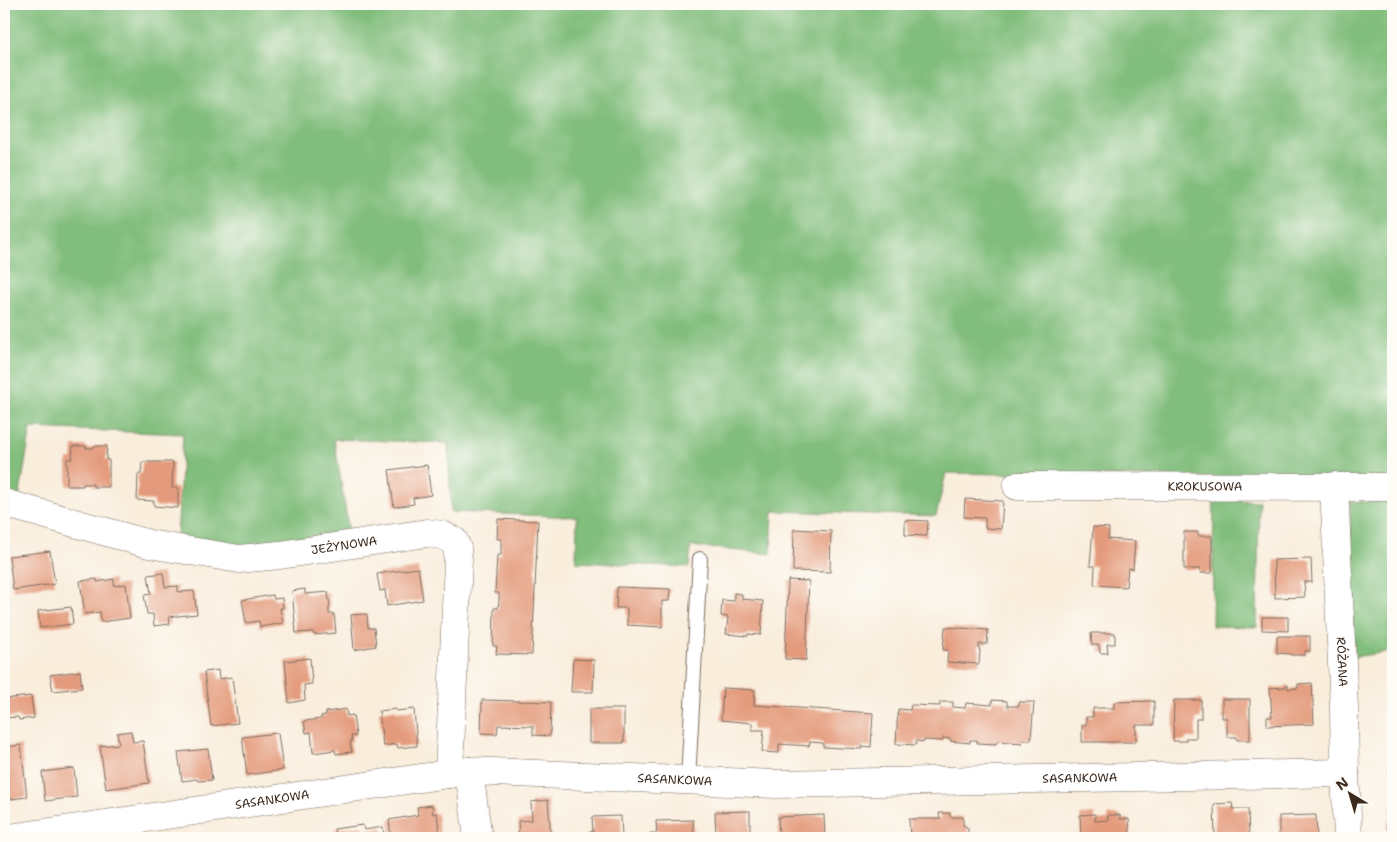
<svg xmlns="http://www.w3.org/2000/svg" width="1397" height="842" viewBox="0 0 1397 842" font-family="'Shantell Sans',sans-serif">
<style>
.forest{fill:#81bd7b;stroke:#5e744c}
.building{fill:#e49b7d}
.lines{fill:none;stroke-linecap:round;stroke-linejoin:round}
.service-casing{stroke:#7e6e60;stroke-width:16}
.minor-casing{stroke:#7e6e60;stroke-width:29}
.service{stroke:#fff;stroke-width:14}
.minor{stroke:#fff;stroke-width:28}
.labels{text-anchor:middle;stroke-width:4.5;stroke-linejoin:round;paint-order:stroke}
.street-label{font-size:12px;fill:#3b2a1e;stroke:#fdfcf7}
</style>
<rect width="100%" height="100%" fill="#fdfcf7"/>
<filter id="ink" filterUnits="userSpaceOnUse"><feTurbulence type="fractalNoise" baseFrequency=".02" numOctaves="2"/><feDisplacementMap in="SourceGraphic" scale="10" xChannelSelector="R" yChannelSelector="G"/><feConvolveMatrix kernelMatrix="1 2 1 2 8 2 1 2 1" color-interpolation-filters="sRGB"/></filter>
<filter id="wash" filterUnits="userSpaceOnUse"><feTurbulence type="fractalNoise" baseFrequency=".0096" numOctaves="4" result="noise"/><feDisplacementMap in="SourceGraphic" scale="20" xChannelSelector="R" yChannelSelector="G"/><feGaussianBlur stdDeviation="1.12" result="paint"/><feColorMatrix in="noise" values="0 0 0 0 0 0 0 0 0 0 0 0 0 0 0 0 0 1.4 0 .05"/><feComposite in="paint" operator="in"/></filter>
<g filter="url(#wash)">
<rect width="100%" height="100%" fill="#f9eddc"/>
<path class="forest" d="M4 4H1393V481L946 473 936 516 773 511 771 554 691 546 689 567 576 562 577 517 451 512 448 443 334 439 349 532 247 547 177 539 183 434 31 428 19 499 4 495Z
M1214 499 1259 501 1257 627 1212 626Z
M1393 501V651L1354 657 1350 502Z"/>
<g id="blocks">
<path class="building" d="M73 446H86V448H93L94 446H107L106 460H109V487H93V484H83V486H67V459H72Z
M142 462H173L172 488H178V508L154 506V501L137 500 138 474H141Z
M427 465 431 495 413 498 414 504 394 507 389 470Z
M965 499 1003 501 1001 529 985 528V518L964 517Z
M498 519 538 521 532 655 496 654 497 646H493L494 608H498L499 601V593H495L497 555H501V539H497Z
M905 520 928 521 927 536 905 535Z
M1093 527 1109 528 1108 539 1135 541 1133 569 1128 568 1126 587 1094 585 1095 566H1090Z
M794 529 831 531 830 572 793 571Z
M1184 532H1198V536H1212V573H1200V569H1184Z
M50 551 55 584 13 590 9 556Z
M1311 559 1312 582H1304L1305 597 1275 598 1274 560Z
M418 568 423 600 387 606 385 590 380 591 377 574Z
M163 573 165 587 178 586V592L194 591 197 614 169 617 170 624 154 626 153 614H147L144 595 151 594 148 575Z
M97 579V582L114 579V586L126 584 130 618 101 622 100 612 85 614 80 581Z
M788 580 809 581 806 660 785 659Z
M617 587 670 589 669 601H662V627L627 625V608H616Z
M305 589V594L328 592 330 607H329V614H334L336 633 314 635 313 632 296 633 292 591Z
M734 593 742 594V599L763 601 761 635 748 634V636L726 634 728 617 721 616 722 600 734 601Z
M273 595 274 599 282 598 283 608H280L283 623 260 627 259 621 246 623 242 600Z
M71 607 73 624 40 628 38 611Z
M367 614 368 628H374L376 646 354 650 351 615Z
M1262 617H1288V631L1262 630Z
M945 627 988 630 987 644H979V650H980L979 664 947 662 948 650H943Z
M1091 633H1115V644H1107L1108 653H1100L1099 645H1092Z
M1277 636H1310V651H1305V655H1291V654L1277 653Z
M310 658 312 684 304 685 305 700 289 703 285 661Z
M573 659 594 660 593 692H571Z
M218 670 219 679 232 677 238 723 211 726 204 672Z
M80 671 82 688 53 691 50 675Z
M1312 683 1314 724 1267 726V717H1272L1270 688 1286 687V685H1288V689L1298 688V684Z
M723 688 755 690 754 705 873 713 871 747 862 746V749L823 747V743L810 742 809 746 779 744V753L762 752 764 730H752V723L721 720Z
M31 696 34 718 19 720 18 717 4 718V699Z
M1222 699H1250V740H1237V737H1227V718H1222Z
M482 700 551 702 550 736 533 735V726L498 725 497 734 481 733Z
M992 700 1007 701V706H1019V702H1034L1031 740H1023L1022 743 997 741 996 744 977 743V740H970V743L950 741 951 739 943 738V741L924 740V742L916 741V745L896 744 898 709 910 710 911 705 940 706V702H953V707L965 708 966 703 992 705Z
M1174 700H1201V719H1196V738H1186V741H1173Z
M1154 701V725H1136V742H1082V725H1086V717H1093V708H1114V702Z
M346 709 347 716 353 715 356 736H351L352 741 350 742 352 752 336 754 335 750 313 753 311 732 306 733 304 721 321 719V716L326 715V712Z
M396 709V711L414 709 417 746 398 748 397 744 383 746 379 711Z
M589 709H624V743H589Z
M131 731 133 742 143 741 149 783 106 789 100 746 119 744 117 733Z
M278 733 283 770 247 775 242 737Z
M21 745 27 797 4 800V757H6L5 747Z
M208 749 212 780 198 781 197 779 182 781 178 752Z
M1389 751H1393V771H1390Z
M74 768 77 797 45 801 42 772Z
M548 800 551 838H519L518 821 532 820 531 802Z
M1232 803 1233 809H1248L1249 838H1215L1214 804Z
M432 805 433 814 437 813 440 838H391L389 820 418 815 417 807Z
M1390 805H1393V829H1387V819H1391Z
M750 811V838H716L715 812Z
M939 813H950V817H963V825L968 828V833L963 837V838H910L909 819H940Z
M1095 814V821L1108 820V815H1120V819H1129L1130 838H1081L1080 815Z
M824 815 825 838H766V837L779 836 778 817Z
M1316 815 1317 838H1279V816Z
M621 816 622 838H589V832H593L592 817Z
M693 820 694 838H650V833H657L656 821Z
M363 825 364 830 383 827 384 838H335L334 829Z"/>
</g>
</g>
<g filter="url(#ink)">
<use href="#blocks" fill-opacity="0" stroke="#7e6e60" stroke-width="1"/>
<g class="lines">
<defs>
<path id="service" d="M688 780 700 559"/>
<g id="minor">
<path id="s1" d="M1017 486 1393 487"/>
<path id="s2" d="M1334 486 1344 708 1345 773 1348 838"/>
<path id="s3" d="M4 503 149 544 239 559 280 555 427 533 442 535 454 541 457 548 458 560 449 774"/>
<path d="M469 771 478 838"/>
<path id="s4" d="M9 838 469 771 776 784 1345 773"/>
</g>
</defs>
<use href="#service" class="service-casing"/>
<use href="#minor" class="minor-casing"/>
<use href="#service" class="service"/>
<use href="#minor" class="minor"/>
</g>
</g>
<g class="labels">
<g class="street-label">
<text dy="4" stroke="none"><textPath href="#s1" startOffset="188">KROKUSOWA</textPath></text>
<text dy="4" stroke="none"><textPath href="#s3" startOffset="348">JEŻYNOWA</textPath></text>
<text dy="4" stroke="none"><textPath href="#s2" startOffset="176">RÓŻANA</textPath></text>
<text dy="4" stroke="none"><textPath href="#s4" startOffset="1076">SASANKOWA</textPath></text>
<text dy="4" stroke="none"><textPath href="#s4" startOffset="671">SASANKOWA</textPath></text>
<text dy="4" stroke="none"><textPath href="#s4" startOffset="266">SASANKOWA</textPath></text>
</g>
</g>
<rect width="1397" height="842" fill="none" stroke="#fdfcf7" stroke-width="20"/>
<g transform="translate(1350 794) rotate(322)" stroke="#fdfcf7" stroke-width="4" paint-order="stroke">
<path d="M0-4L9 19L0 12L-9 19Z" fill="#3b2a1e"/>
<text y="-8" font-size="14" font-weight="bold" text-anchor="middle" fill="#3b2a1e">N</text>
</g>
</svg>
